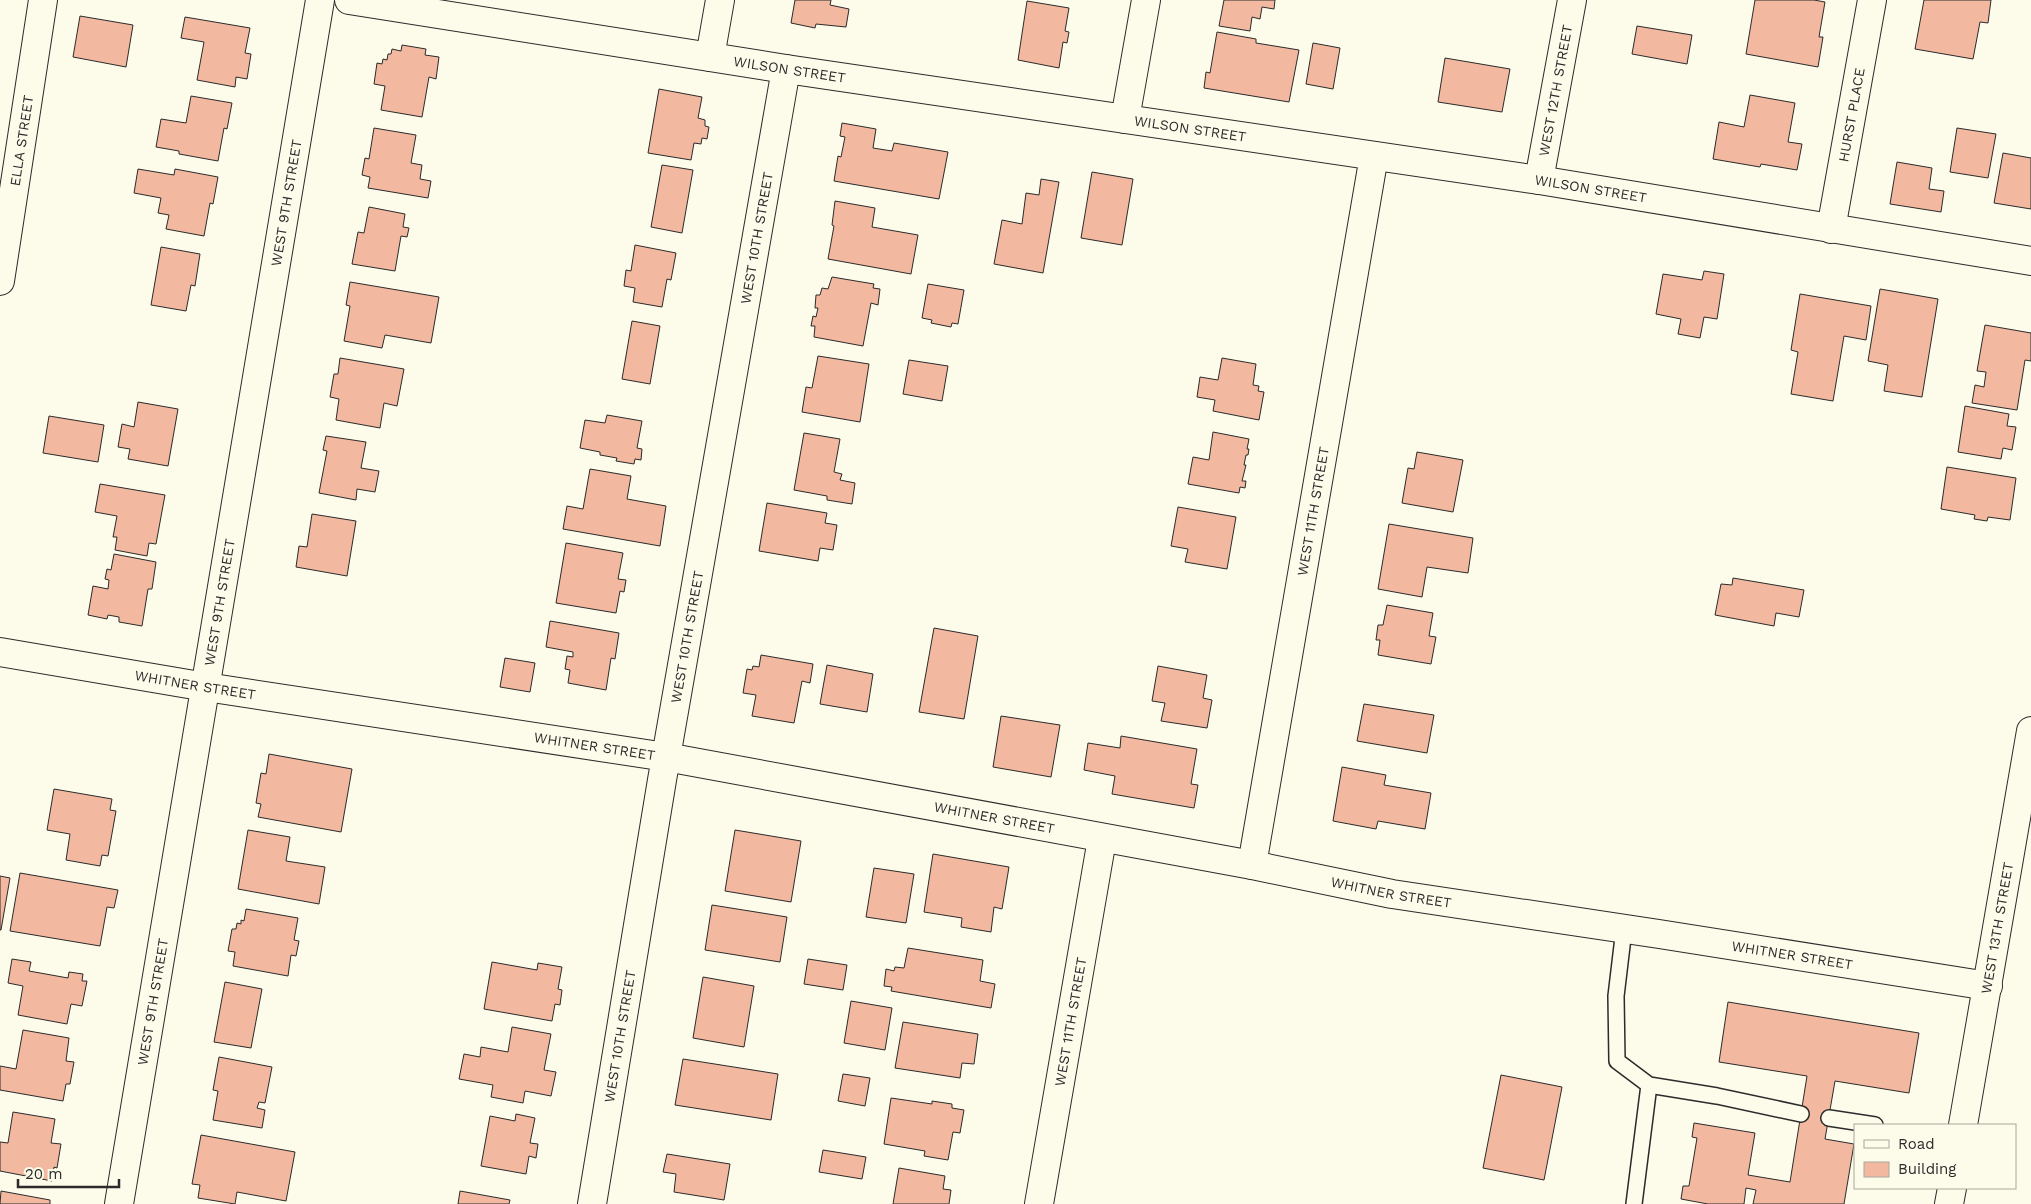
<svg xmlns="http://www.w3.org/2000/svg" width="2031" height="1204" viewBox="0 0 2031 1204" font-family="'Work Sans',sans-serif">
<style>
.building{fill:#f2b8a0;stroke:#2b2b2b}
.lines{fill:none;stroke-linecap:round;stroke-linejoin:round}
.service-casing{stroke:#2b2b2b;stroke-width:18}
.minor-casing{stroke:#2b2b2b;stroke-width:30}
.tertiary-casing{stroke:#2b2b2b;stroke-width:30}
.service{stroke:#fdfbea;stroke-width:15}
.minor{stroke:#fdfbea;stroke-width:28}
.tertiary{stroke:#fdfbea;stroke-width:28}
.labels{text-anchor:middle;stroke-width:4;stroke-linejoin:round;paint-order:stroke}
.street-label{font-size:14px;fill:#2b2b2b;stroke:#fdfbea}
</style>
<rect width="100%" height="100%" fill="#fdfbea"/>
<path class="building" d="M795 0H831L830 5 849 9 846 27 816 24 815 28 791 23Z
M1224 0H1275L1274 9 1262 7 1260 19 1252 17 1250 31 1219 26Z
M1755 0H1814L1825 2 1819 37H1823L1818 67 1746 54Z
M1924 0H1991L1988 23 1980 22 1973 59 1915 49Z
M1027 1 1069 8 1065 31 1069 32 1067 43 1063 42 1059 68 1018 60Z
M80 16 133 25 126 67 73 57Z
M185 17 250 28 245 53 251 54 247 79 236 77 235 87 197 80 204 42 181 38Z
M1637 26 1692 35 1687 64 1632 54Z
M1217 32 1256 39V43L1299 50 1289 102 1204 88 1206 72 1210 73Z
M1313 43 1340 48 1333 89 1306 84Z
M402 45 426 49 425 55 439 57 436 79 429 77 422 117 381 110 385 86 374 84 377 63 382 64 383 59 387 60 388 54H391L392 49 401 51Z
M1445 58 1510 69 1502 112 1438 102Z
M659 89 702 97 698 118 705 120V126L709 127 707 139 702 138 701 144 694 143 691 160 648 153Z
M1750 95 1795 103 1788 142 1802 144 1797 170 1761 164 1760 167 1713 159 1719 122 1744 127Z
M191 96 232 103 227 129 224 128 218 161 179 154V151L156 147 161 119 186 123Z
M842 123 876 129 873 148 892 151 894 143 948 152 939 199 834 181 838 156 841 157 845 137 840 136Z
M374 128 416 135 411 163 422 165 420 179 431 181 428 198 368 188 370 177 362 175 365 158 369 159Z
M1957 128 1996 134 1988 178 1950 172Z
M2003 153 2031 158V209L1994 203Z
M1897 162 1932 168 1929 189 1944 191 1941 212 1890 204Z
M662 165 693 170 682 233 651 227Z
M138 169 174 175 175 169 218 177 213 204 210 203 204 236 166 229 169 215 158 213 161 198 134 193Z
M1092 172 1133 179 1122 245 1081 238Z
M1041 179 1059 182 1043 273 994 264 1002 220 1022 224 1026 193 1039 195Z
M835 201 875 208 872 227 918 235 911 274 828 259 834 226 832 225Z
M369 207 405 214 403 227 409 228 407 237 401 236 395 271 352 264 358 232 364 233Z
M635 245 676 253 671 280 667 279 662 307 633 302 635 288 624 286 626 270 631 271Z
M161 247 200 254 195 286 191 285 186 311 151 305Z
M1704 271 1724 274 1717 319 1704 317 1700 338 1678 334 1681 319 1656 314 1663 274 1702 280Z
M832 277 874 284 873 288 880 289 878 305 871 303 863 346 814 337 815 326H811L813 316 816 317 818 308H815L816 295H820L822 288 828 289Z
M350 282 439 297 431 343 385 335 382 348 344 341 350 306 346 305Z
M928 284 964 290 958 324 952 323 951 327 931 323 932 320 922 318Z
M1880 289 1938 299 1922 397 1884 391 1888 365 1868 361Z
M1800 294 1871 306 1866 340 1844 336 1833 401 1791 394 1798 352 1791 350Z
M632 321 660 326 650 384 622 379Z
M1985 325 2031 333V361L2025 360 2017 410 1972 403 1975 385 1984 387 1986 372 1977 371Z
M818 356 869 364 860 422 802 412 806 387 812 388Z
M340 358 404 369 397 406 384 403 380 428 336 420 339 399 330 397 334 374H338Z
M1222 358 1256 364 1253 385 1259 386 1258 391 1264 392 1259 420 1213 411 1215 400 1197 397 1200 377 1218 380Z
M909 360 948 366 942 401 903 394Z
M138 402 178 409 168 466 128 459 130 449 118 447 122 424 134 427Z
M1965 406 2009 414 2007 426 2016 427 2012 450 2003 448 2001 459 1958 452Z
M607 415 642 421 637 448 642 449 641 460 635 459 634 464 616 461 617 458 600 455V452L580 448 585 420 605 423Z
M49 416 104 425 98 462 43 453Z
M1213 432 1249 439 1247 449H1249L1248 455H1246L1244 465H1246L1242 481H1246L1245 488 1240 487 1239 493 1188 484 1193 457 1209 460Z
M804 433 840 439 834 472 842 474 840 480 855 483 852 504 827 500V496L794 490Z
M326 436 366 442 361 468 379 471 375 492 357 489 356 500 319 493 327 451 323 450Z
M1417 452 1463 460 1453 512 1402 503 1408 468 1414 469Z
M1947 467 2016 478 2010 520 1988 517 1987 521 1974 519 1975 515 1941 509Z
M590 469 631 476 627 499 666 506 660 546 563 529 567 506 583 509Z
M100 484 165 495 156 544 149 543 147 556 115 550 117 537H113L117 516 95 512Z
M767 503 827 513 825 523 837 525 833 550 820 548 818 561 759 551Z
M1178 507 1236 517 1227 569 1185 562 1188 549 1171 546Z
M312 514 356 521 347 576 296 567 299 546 307 547Z
M1389 524 1473 538 1468 573 1427 567 1422 597 1378 589Z
M566 543 623 553 618 579 626 580 624 592 620 591 616 613 556 603Z
M114 554 156 562 152 589H148L142 626 119 622V617L108 615 107 619 88 615 93 586 108 589 109 580 105 579 107 569 111 570Z
M1733 578 1804 590 1799 617 1776 613 1774 626 1715 615 1721 584 1732 585Z
M1387 605 1433 613 1429 636 1436 637 1431 664 1378 655 1380 640H1376L1378 625H1383Z
M550 621 619 633 615 659 611 658 606 690 568 683 570 670 565 669 567 656 573 657V652L546 647Z
M934 628 978 636 964 719 919 712Z
M761 655 813 664 810 683 802 681 794 723 752 716 756 695 743 693 747 669 752 670 753 666 759 667Z
M505 658 535 663 530 692 500 687Z
M827 665 873 674 867 712 820 704Z
M1158 666 1207 675 1203 698 1212 700 1207 728 1161 721 1165 703 1152 701Z
M1364 704 1434 715 1427 753 1357 741Z
M1001 716 1060 725 1051 777 993 767Z
M1121 736 1197 749 1191 784 1198 785 1194 808 1112 794 1115 776 1084 770 1088 743 1120 748Z
M269 754 352 769 341 832 258 817 261 804 256 803 261 773 266 774Z
M1342 767 1386 775 1384 785 1431 793 1425 829 1378 821 1376 829 1333 821Z
M54 789 112 799 110 810 116 811 108 856 102 855 100 866 66 860 70 834 47 830Z
M248 830 290 837 286 861 325 867 319 904 238 889Z
M735 830 801 841 791 902 725 891Z
M933 854 1009 867 1002 909 994 907 991 932 961 927 962 918 924 912Z
M874 868 914 874 906 923 866 917Z
M20 873 118 890 114 908 107 907 100 946 10 931Z
M0 876 10 878 1 930H0Z
M712 905 787 917 780 962 705 950Z
M246 909 298 918 294 940 299 941 296 956 291 955 288 976 233 966 235 952 228 951 232 929H236L237 923 241 924V920L244 921Z
M908 948 983 960 980 981 995 984 991 1008 891 991 892 987 884 986 886 969 894 971 895 967 904 968Z
M12 959 31 962 29 971 68 978 69 972 83 974 82 981H87L82 1006 71 1004 67 1024 18 1015 23 986 8 983Z
M808 959 847 965 843 990 804 984Z
M492 962 537 970 538 963 562 967 558 989 562 990 560 1005 555 1004 552 1021 484 1009Z
M703 977 754 986 744 1047 693 1038Z
M225 982 262 989 251 1048 214 1042Z
M851 1001 892 1008 885 1050 844 1043Z
M1728 1002 1919 1033 1909 1093 1835 1081 1825 1139 1854 1144 1844 1204H1753L1756 1190 1746 1188 1744 1204H1708L1681 1199 1683 1186H1689L1697 1138 1692 1137 1694 1123 1755 1133 1748 1175 1790 1182 1807 1076 1719 1062Z
M903 1022 978 1034 974 1064 962 1063 960 1078 895 1068Z
M512 1027 551 1034 544 1070 556 1072 551 1096 525 1091 523 1103 491 1097 493 1085 459 1079 464 1054 480 1057 481 1047 508 1052Z
M23 1030 69 1038 66 1061 74 1062 70 1084H66L63 1101 0 1090V1066L16 1069Z
M219 1057 272 1067 265 1103 259 1102 257 1108 265 1110 262 1128 213 1120 218 1091 213 1090Z
M683 1059 778 1074 771 1120 675 1105Z
M843 1074 870 1078 865 1106 838 1101Z
M1501 1075 1562 1087 1544 1180 1483 1168Z
M891 1098 932 1104V1101L952 1104V1108L964 1110 960 1133 953 1132 948 1160 924 1156 925 1151 884 1144Z
M13 1112 55 1119 51 1143 61 1144 57 1168 54 1167 52 1181 0 1171V1142L8 1143Z
M516 1114 535 1118 530 1143 538 1144 536 1158 529 1156 526 1174 481 1166 490 1116 515 1121Z
M201 1135 295 1152 286 1201 237 1192 235 1204 198 1198 200 1185 192 1184Z
M823 1150 866 1157 862 1179 819 1172Z
M667 1154 730 1164 724 1200 674 1192 676 1174 663 1172Z
M899 1168 945 1176 943 1189 951 1190 949 1204H893Z
M1 1191 50 1200V1204H0Z
M460 1191 510 1200 509 1204H458Z"/>
<g class="lines">
<defs>
<path id="service" d="M1624 929 1616 996 1617 1061 1649 1085 1717 1096 1801 1114
M1829 1118 1875 1125
M1634 1204 1649 1085"/>
<g id="minor">
<path id="s1" d="M349 0 786 69 1539 180 2031 261"/>
<path d="M710 57 720 0"/>
<path d="M1125 119 1146 0"/>
<path id="s2" d="M1539 180 1572 0"/>
<path id="s3" d="M1831 229 1872 0"/>
<path id="s4" d="M0 281 43 0"/>
<path id="s5" d="M0 652 206 687 666 757 1252 865 1392 894 1659 934 1988 986"/>
<path id="s6" d="M1252 865 1374 156"/>
<path id="s7" d="M119 1204 320 0"/>
<path id="s8" d="M592 1204 662 780 786 69"/>
<path id="s9" d="M1039 1204 1102 839"/>
</g>
<g id="tertiary">
<path id="s10" d="M1963 1125 2031 731"/>
<path d="M1949 1204 1952 1188"/>
</g>
</defs>
<use href="#service" class="service-casing"/>
<use href="#minor" class="minor-casing"/>
<use href="#tertiary" class="tertiary-casing"/>
<use href="#service" class="service"/>
<use href="#minor" class="minor"/>
<use href="#tertiary" class="tertiary"/>
</g>
<g class="labels">
<g class="street-label">
<text dy="5" stroke="none"><textPath href="#s1" startOffset="446">WILSON STREET</textPath></text>
<text dy="5" stroke="none"><textPath href="#s2" startOffset="91">WEST 12TH STREET</textPath></text>
<text dy="5" stroke="none"><textPath href="#s3" startOffset="116">HURST PLACE</textPath></text>
<text dy="5" stroke="none"><textPath href="#s1" startOffset="851">WILSON STREET</textPath></text>
<text dy="5" stroke="none"><textPath href="#s4" startOffset="142">ELLA STREET</textPath></text>
<text dy="5" stroke="none"><textPath href="#s1" startOffset="1256">WILSON STREET</textPath></text>
<text dy="5" stroke="none"><textPath href="#s7" startOffset="1015">WEST 9TH STREET</textPath></text>
<text dy="5" stroke="none"><textPath href="#s8" startOffset="980">WEST 10TH STREET</textPath></text>
<text dy="5" stroke="none"><textPath href="#s6" startOffset="359">WEST 11TH STREET</textPath></text>
<text dy="5" stroke="none"><textPath href="#s7" startOffset="610">WEST 9TH STREET</textPath></text>
<text dy="5" stroke="none"><textPath href="#s8" startOffset="575">WEST 10TH STREET</textPath></text>
<text dy="5" stroke="none"><textPath href="#s5" startOffset="198">WHITNER STREET</textPath></text>
<text dy="5" stroke="none"><textPath href="#s5" startOffset="602">WHITNER STREET</textPath></text>
<text dy="5" stroke="none"><textPath href="#s5" startOffset="1008">WHITNER STREET</textPath></text>
<text dy="5" stroke="none"><textPath href="#s5" startOffset="1412">WHITNER STREET</textPath></text>
<text dy="5" stroke="none"><textPath href="#s10" startOffset="200">WEST 13TH STREET</textPath></text>
<text dy="5" stroke="none"><textPath href="#s5" startOffset="1818">WHITNER STREET</textPath></text>
<text dy="5" stroke="none"><textPath href="#s7" startOffset="205">WEST 9TH STREET</textPath></text>
<text dy="5" stroke="none"><textPath href="#s9" startOffset="185">WEST 11TH STREET</textPath></text>
<text dy="5" stroke="none"><textPath href="#s8" startOffset="170">WEST 10TH STREET</textPath></text>
</g>
</g>
<rect x="1854" y="1124" width="162" height="65" fill="#fdfbea" stroke="#a9a89e"/>
<rect x="1864" y="1140" width="25" height="8" fill="#fdfbea" stroke="#a9a89e"/>
<text x="1898" y="1149" font-size="15" fill="#2b2b2b">Road</text>
<rect x="1864" y="1162" width="25" height="15" fill="#f2b8a0" stroke="#a9a89e"/>
<text x="1898" y="1174" font-size="15" fill="#2b2b2b">Building</text>
<path d="M18 1179v8h101v-8" fill="none" stroke="#2b2b2b" stroke-width="2.5"/>
<text x="25" y="1179" font-size="15" fill="#2b2b2b" stroke="#fdfbea" stroke-width="4" paint-order="stroke">20 m</text>
</svg>
